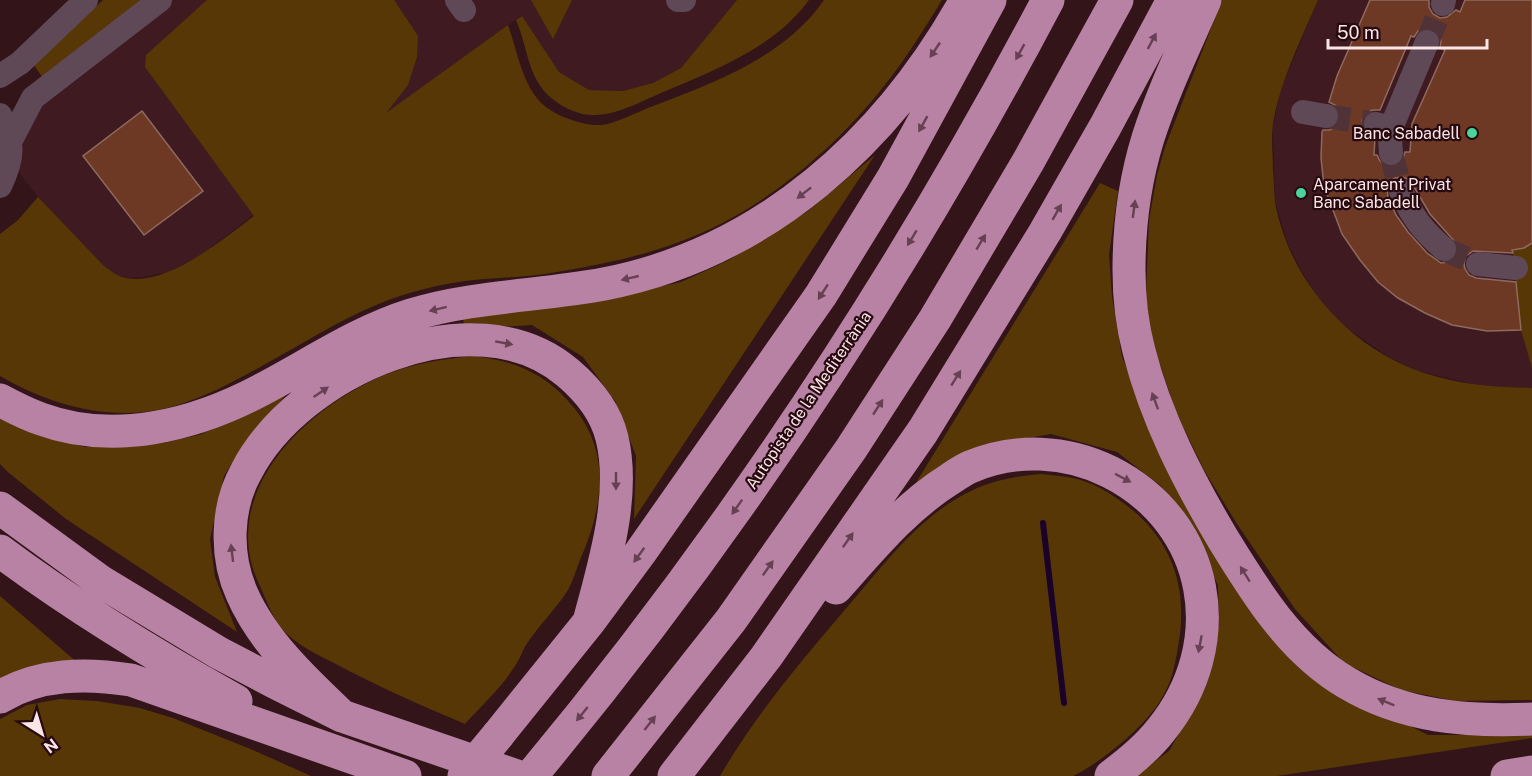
<svg xmlns="http://www.w3.org/2000/svg" width="1532" height="776" viewBox="0 0 1532 776" font-family="'Public Sans',sans-serif">
<style>
.built{fill:#3f1a21}
.green{fill:#573706}
.lines{fill:none;stroke-linecap:round;stroke-linejoin:round}
.stream{stroke:#1b022a;stroke-width:6}
.building{fill:#6d3824;stroke:#8e6b5e;stroke-width:1.5;fill-rule:evenodd}
.minor-tunnel{stroke:#503338;stroke-width:24;stroke-dasharray:24 12;stroke-linecap:butt}
.minor{stroke:#5f4957;stroke-width:24}
.highway{stroke:#b882a5;stroke-width:33}
.highway-bridge{stroke:#b882a5;stroke-width:33}
.oneway{fill:#684053}
.poi-dot{fill:#4ad49c;stroke:#270a10;stroke-width:2}
.labels{text-anchor:middle;stroke-width:4.5;stroke-linejoin:round;paint-order:stroke}
.poi-label{font-size:16px;fill:#fbe5e7;stroke:#270a10;text-anchor:end}
.street-label{font-size:16px;fill:#fbe5e7;stroke:#270a10}
</style>
<rect width="100%" height="100%" fill="#321419"/>
<path class="built" d="M160 0H737L681 68 653 83 623 91 589 90 559 72 521 16 377 120 200 256 168 272 143 277 128 278 117 275 105 267 38 197 10 161 33 98Z
M1318 0H1532V388L1485 387 1418 371 1387 356 1341 324 1317 297 1302 272 1287 242 1275 201 1273 127 1280 91Z"/>
<path class="green" d="M103 0H145L43 78 33 64Z
M207 0H394L418 36 417 57 408 85 386 113 508 25C518 52 522 88 546 107 559 117 584 126 601 125 614 124 635 113 648 108 711 84 784 58 824 0H942C924 29 906 59 884 86 832 152 759 213 679 242 639 257 599 265 557 272 527 278 496 277 465 281 437 285 408 292 381 303 356 313 332 326 308 340 266 363 213 397 167 408 109 422 50 405 0 376V234L18 220 38 197 105 267C109 269 113 273 117 275 159 294 223 239 254 216L145 67 146 55Z
M531 0H572L553 39Z
M737 0H809C773 49 714 70 661 93 640 102 619 114 596 115 583 116 568 110 558 103 527 83 529 50 516 20L522 16 559 72 589 90 623 91 653 83 681 68Z
M1222 0H1318C1301 40 1280 81 1273 124 1271 139 1273 155 1273 170 1274 180 1274 192 1275 202 1289 280 1349 348 1424 373 1462 385 1493 387 1532 388V700L1456 701 1401 690 1344 663 1295 609 1237 524 1204 470 1176 412 1150 334 1146 294 1149 220 1157 175 1165 147Z
M875 155 634 519 636 456 615 401 583 357 532 325 464 329 463 315 573 305 681 282 729 260 808 211Z
M1100 183 1118 191 1109 255 1112 296 1122 357 1178 480 1264 623 1305 673 1428 735H1532V738L1277 776H1135L1169 751 1204 690 1219 625 1218 585 1191 530 1161 486 1117 452 1051 434 988 445 914 486Z
M1532 243V368L1521 330 1515 275 1516 268 1512 250 1524 248Z
M473 356C516 361 547 374 575 409 612 455 602 510 580 560 576 570 573 581 568 590 556 609 539 625 526 645 522 652 519 661 513 669 500 689 481 706 465 724 420 705 377 686 334 663 318 655 301 647 288 635 273 622 267 601 259 584 217 494 304 410 380 377 409 364 442 359 473 356Z
M281 390 285 396 247 440 224 476 210 539 215 577 237 632 66 519 9 473 0 464V416L36 433 85 447 164 443 202 434Z
M1041 474C1052 475 1063 476 1073 478 1092 482 1107 491 1122 502 1170 536 1188 584 1179 641 1176 659 1173 679 1164 694 1150 723 1102 762 1073 776H720C756 714 802 660 849 605 885 563 923 512 975 489 997 479 1018 476 1041 474Z
M0 596 79 664 0 680Z
M60 699 97 701 140 708 173 718 253 750 311 776H0V719L27 705Z"/>
<g class="lines">
<path class="stream" d="M1043 523 1064 703"/>
</g>
<path class="building" d="M1370 0H1429V7L1433 14 1440 18 1447 17 1456 10 1460 12 1465 0H1532V243L1524 248 1512 250 1513 253 1473 251 1466 256 1464 263 1465 269 1469 275 1476 278 1516 282 1521 330 1487 331 1452 325 1425 313 1398 298 1378 282 1360 260 1342 234 1324 186 1321 158 1322 132 1323 130H1330L1336 126 1340 119 1339 111 1335 105 1329 102 1337 76ZM1425 28 1432 29 1438 33 1441 40 1440 48 1445 50 1412 124 1410 152H1405L1403 160 1398 165 1393 167 1385 166 1380 161 1377 155H1374L1375 138 1366 134 1362 127V120L1366 114 1372 110H1380L1411 36 1414 37 1418 31ZM1403 177 1410 180 1430 214 1457 244 1458 252 1454 259 1449 262 1441 263 1427 253 1408 232 1396 215 1388 197 1387 189 1389 183 1395 178Z
M142 111 203 191 144 235 83 156Z"/>
<g class="lines">
<path class="minor-tunnel" d="M1427 42 1443 4
M1326 116 1376 124
M1391 153 1401 191
M1444 249 1478 264"/>
<path class="minor" d="M457 0 464 10
M678 0H684
M1443 4 1444 0
M0 76 20 63 86 0
M1303 112 1326 116
M0 115C15 141 13 159 0 186
M1376 124 1391 128 1427 42
M1391 128 1390 139 1391 153
M11 140 33 98 160 0
M1401 191C1411 216 1424 232 1444 249
M1478 264 1516 268"/>
<path class="highway" d="M1205 0C1185 46 1163 91 1148 138 1135 180 1129 226 1129 270 1129 297 1132 325 1139 351 1156 418 1188 480 1223 539 1256 593 1291 650 1347 683 1404 717 1467 722 1532 719
M0 400C13 407 27 414 41 419 114 446 195 425 261 390 311 364 357 332 411 315 473 296 540 296 604 284 765 253 888 140 966 0
M0 508 100 581 219 653 276 683 342 716 517 776
M0 551C75 607 154 655 236 701
M836 588C871 549 905 507 950 479 956 475 963 470 970 467 1015 448 1066 450 1110 472 1211 523 1231 644 1161 730 1147 748 1130 762 1111 776
M0 697C40 673 86 673 131 680L405 776
M342 716C305 681 263 642 242 594 225 556 226 508 246 472 297 372 473 292 568 373 588 390 606 413 612 438 626 496 604 565 589 622
M498 735 589 622 640 553 821 295 893 178 990 0
M531 776C730 537 903 275 1048 0
M608 776 731 620 851 449 935 319 1028 162 1117 0
M674 776 766 657 923 431 1045 232 1105 127 1173 0
M1507 776 1532 772"/>
<path class="highway-bridge" d="M464 776 498 735"/>
</g>
<defs><path id="oneway-solid" d="M-6-.8H1V-3.2L6.5 0L1 3.2V.8H-6Z" transform="scale(1.5)"/></defs>
<g class="oneway">
<use href="#oneway-solid" transform="translate(1152 41) rotate(-62)"/>
<use href="#oneway-solid" transform="translate(935 50) rotate(124)"/>
<use href="#oneway-solid" transform="translate(1020 52) rotate(119)"/>
<use href="#oneway-solid" transform="translate(923 124) rotate(119)"/>
<use href="#oneway-solid" transform="translate(804 193) rotate(142)"/>
<use href="#oneway-solid" transform="translate(1134 209) rotate(-82)"/>
<use href="#oneway-solid" transform="translate(1057 212) rotate(-60)"/>
<use href="#oneway-solid" transform="translate(912 238) rotate(121)"/>
<use href="#oneway-solid" transform="translate(981 242) rotate(-59)"/>
<use href="#oneway-solid" transform="translate(630 278) rotate(167)"/>
<use href="#oneway-solid" transform="translate(823 292) rotate(123)"/>
<use href="#oneway-solid" transform="translate(438 309) rotate(166)"/>
<use href="#oneway-solid" transform="translate(504 343) rotate(10)"/>
<use href="#oneway-solid" transform="translate(956 378) rotate(-58)"/>
<use href="#oneway-solid" transform="translate(321 392) rotate(-34)"/>
<use href="#oneway-solid" transform="translate(1155 401) rotate(-110)"/>
<use href="#oneway-solid" transform="translate(878 407) rotate(-57)"/>
<use href="#oneway-solid" transform="translate(1123 478) rotate(28)"/>
<use href="#oneway-solid" transform="translate(616 481) rotate(90)"/>
<use href="#oneway-solid" transform="translate(737 507) rotate(125)"/>
<use href="#oneway-solid" transform="translate(848 540) rotate(-55)"/>
<use href="#oneway-solid" transform="translate(232 553) rotate(-97)"/>
<use href="#oneway-solid" transform="translate(639 555) rotate(126)"/>
<use href="#oneway-solid" transform="translate(768 568) rotate(-55)"/>
<use href="#oneway-solid" transform="translate(1245 574) rotate(-122)"/>
<use href="#oneway-solid" transform="translate(1200 644) rotate(101)"/>
<use href="#oneway-solid" transform="translate(1386 702) rotate(-158)"/>
<use href="#oneway-solid" transform="translate(582 714) rotate(129)"/>
<use href="#oneway-solid" transform="translate(650 723) rotate(-52)"/>
</g>
<g class="poi-dot">
<circle cx="1472" cy="133" r="6"/>
<circle cx="1301" cy="193" r="6"/>
</g>
<g class="labels">
<g class="poi-label">
<text x="1460" y="139">Banc Sabadell</text>
<text x="1313" y="190" text-anchor="start">Aparcament Privat<tspan x="1313" dy="18">Banc Sabadell</tspan></text>
</g>
<g class="street-label">
<text transform="translate(808 400) rotate(-56)" y="6">Autopista de la Mediterrània</text>
</g>
</g>
<g transform="translate(42 734) rotate(143)" stroke="#270a10" stroke-width="4.5" paint-order="stroke">
<path d="M0-4.5L10 22L0 15L-10 22Z" fill="#fbe5e7"/>
<text y="-9" font-size="16" font-weight="bold" text-anchor="middle" fill="#fbe5e7">N</text>
</g>
<path d="M1328 39v9h159v-9" fill="none" stroke="#fbe5e7" stroke-width="3"/>
<text x="1337" y="39" font-size="18" fill="#fbe5e7" stroke="#270a10" stroke-width="4.5" paint-order="stroke">50 m</text>
</svg>
